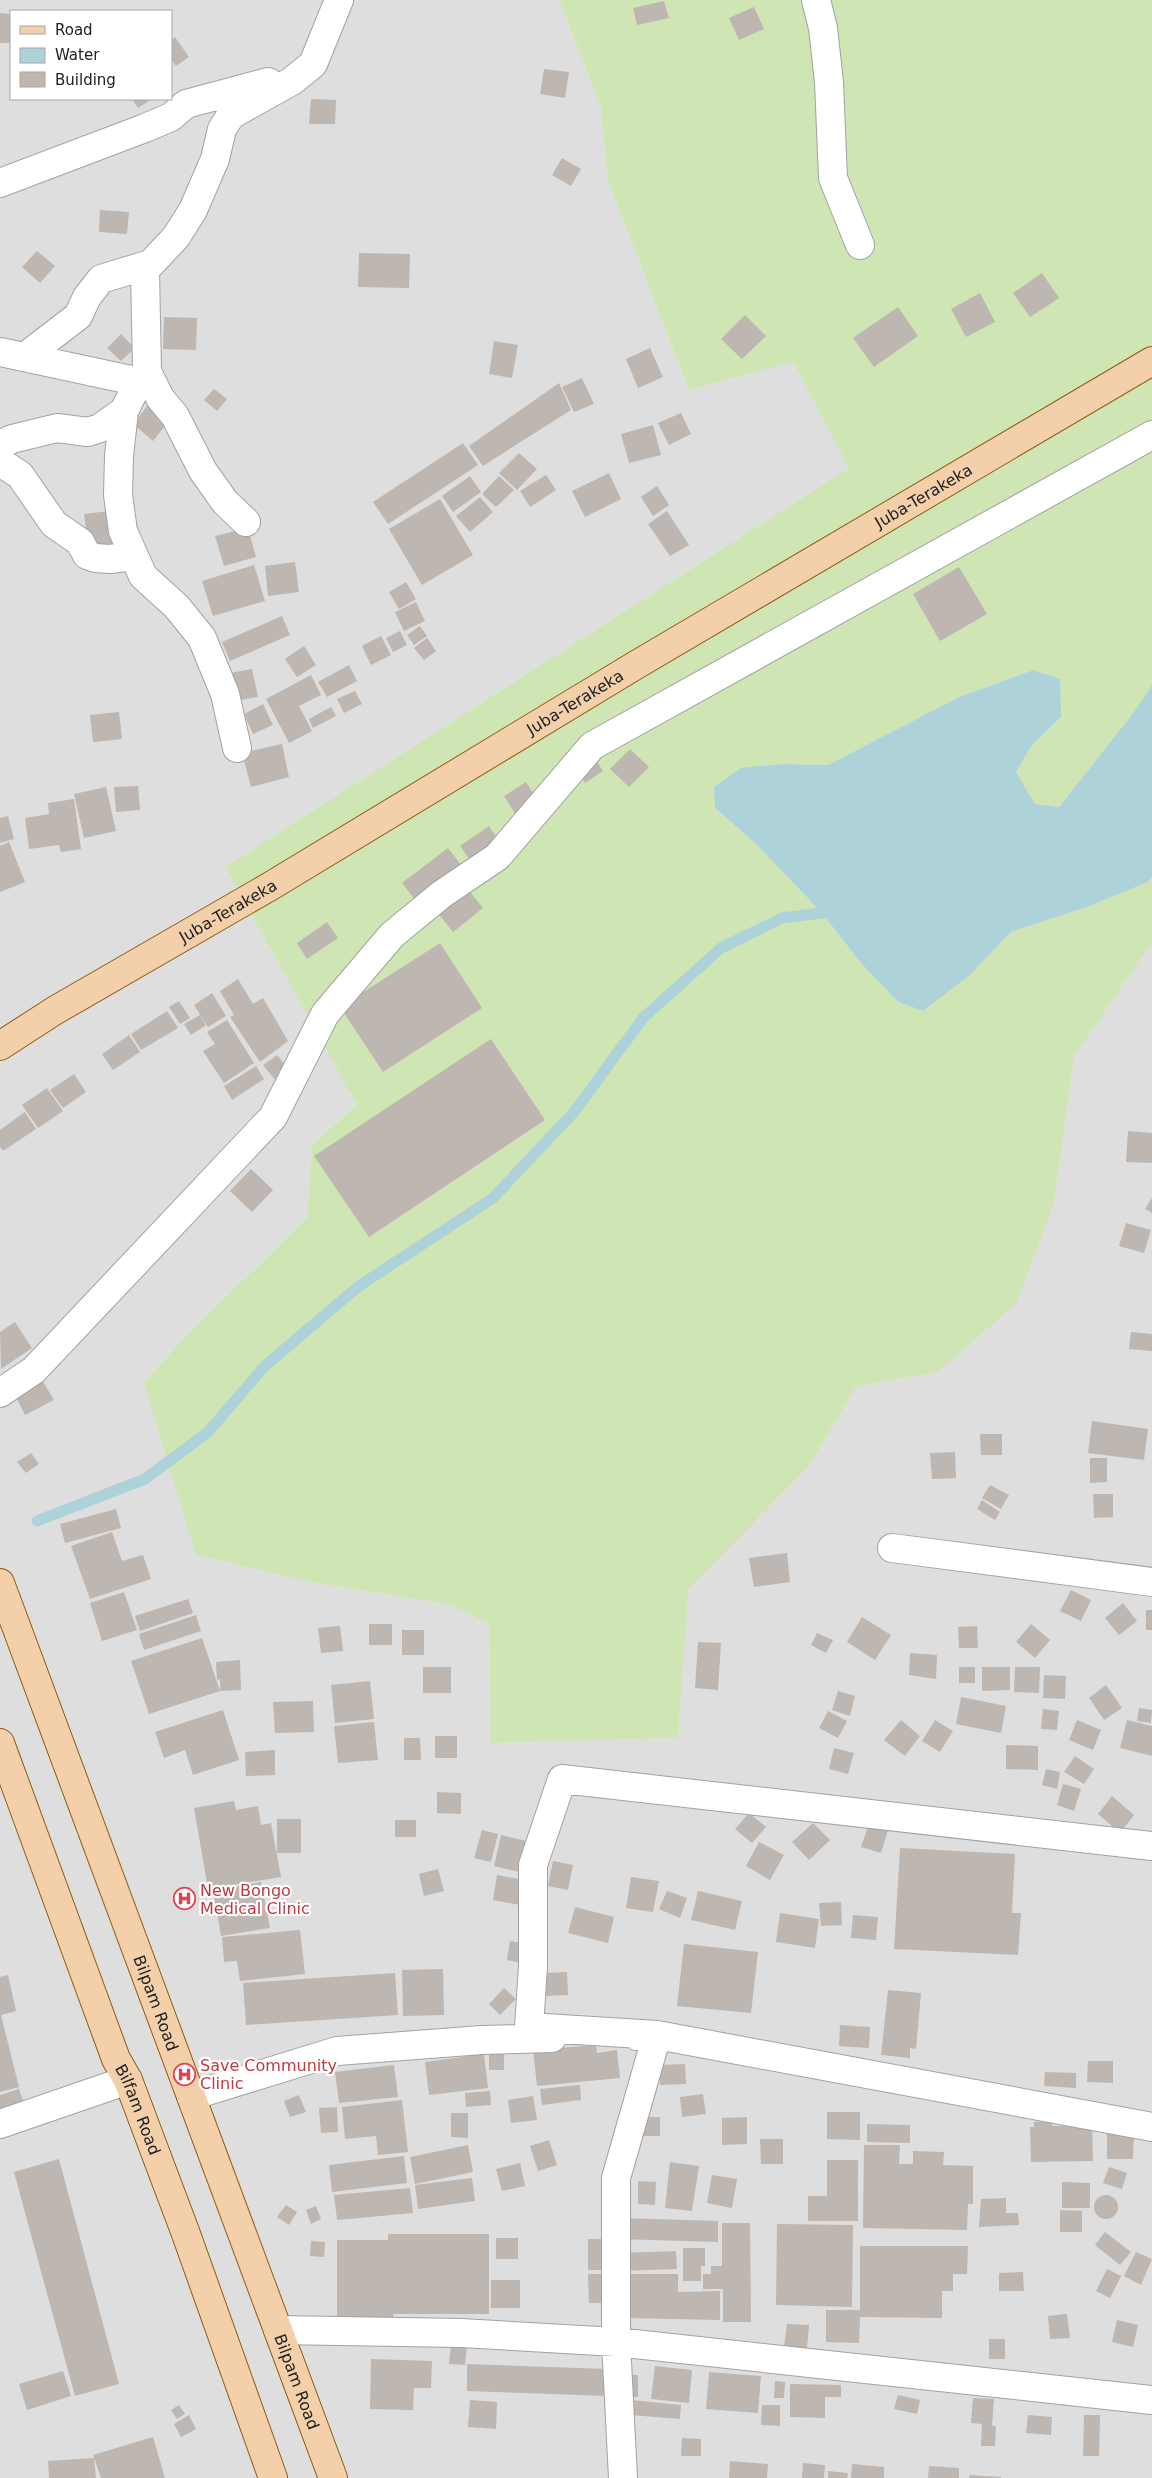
<svg xmlns="http://www.w3.org/2000/svg" width="1152" height="2478" viewBox="0 0 1152 2478" font-family="'DejaVu Sans',sans-serif">
<style>
.residential{fill:#dfdede;fill-rule:evenodd}
.grass{fill:#cfe5b3}
.water{fill:#add2d9}
.lines{fill:none;stroke-linecap:round;stroke-linejoin:round}
.stream{stroke:#add2d9;stroke-width:11}
.building{fill:#bdb6b1}
.minor-casing{stroke:#a2a2a2;stroke-width:30}
.primary-casing{stroke:#8f5c0f;stroke-width:30}
.minor{stroke:#fff;stroke-width:28}
.primary{stroke:#f3cfaa;stroke-width:28}
.labels{text-anchor:middle;stroke-width:4.5;stroke-linejoin:round;paint-order:stroke}
.street-label{font-size:16px;fill:#212121;stroke:#fff}
.health-label{font-size:16px;fill:#be3a42;stroke:#fff;text-anchor:start}
</style>
<rect width="100%" height="100%" fill="#f0ede8"/>
<path class="residential" d="M0 0H559L600 104 608 181 689 390 793 362 849 468 225 867 357 1105 312 1145 307 1218 190 1332 196 1555 310 1582 447 1604 489 1624 491 1743 678 1738 687 1590 809 1466 857 1386 938 1372 1054 1203 1074 1057 1152 942V2478H0ZM11 11H171V99H11Z"/>
<path class="grass" d="M559 0H1152V685L1134 712 1059 807 1035 804 1016 772 1032 745 1061 717 1033 670 959 697 828 765 784 764 715 808 754 842 822 913 860 962 898 1002 923 1011 970 975 1011 932 1087 907 1148 882 1152 877V942L1074 1057 1054 1203 1016 1303 938 1372 857 1386 809 1466 688 1590 678 1738 491 1743 489 1624 447 1604 310 1582 196 1555 144 1383 190 1332 307 1218 312 1145 357 1105 225 867 849 468 793 362 689 390 608 181 600 104Z"/>
<path class="water" d="M1033 670 1060 679 1061 717 1032 745 1016 772 1035 804 1059 807 1134 712 1152 685V877L1148 882 1087 907 1011 932 970 975 923 1011 898 1002 860 962 822 913 754 842 715 808 714 787 741 768 784 764 828 765 959 697Z"/>
<g class="lines">
<path class="stream" d="M37 1521 145 1479 208 1432 265 1366 359 1286 493 1198 574 1112 643 1018 721 948 782 918 837 911"/>
</g>
<path class="building" d="M664 1 669 18 637 25 633 8Z
M754 7 764 29 739 40 729 18Z
M0 13 11 14V43H0Z
M175 37 189 57 176 66 171 59V40Z
M544 69 569 72 565 98 540 94Z
M132 99H152L138 108Z
M311 99 336 100 335 124H309Z
M562 158 581 169 571 186 552 175Z
M100 210 129 212 127 234 99 232Z
M37 251 55 266 40 283 22 267Z
M359 253 410 254 409 288 358 287Z
M1042 273 1059 298 1030 317 1013 293Z
M980 293 995 322 966 337 951 309Z
M898 307 918 336 874 367 853 338Z
M745 315 766 336 742 359 721 339Z
M164 317 197 318 196 350 163 349Z
M121 334 135 348 121 361 107 348Z
M494 341 518 345 512 378 489 374Z
M650 348 663 377 638 388 626 359Z
M582 378 594 404 574 412 562 387Z
M559 383 571 410 483 466 469 446Z
M214 389 227 399 217 411 204 400Z
M148 405 168 422 153 441 133 424Z
M681 413 691 434 669 445 658 423Z
M653 425 661 455 629 463 621 434Z
M463 443 478 465 388 524 373 502Z
M519 453 537 469 517 490 499 473Z
M609 473 621 499 585 517 572 491Z
M546 475 556 490 530 507 520 491Z
M470 476 481 492 453 512 442 496Z
M499 476 514 490 496 507 482 494Z
M657 486 669 505 653 516 641 497Z
M480 497 493 512 470 532 456 516Z
M440 499 473 555 422 585 389 529Z
M109 511 114 547 89 551 84 514Z
M667 511 689 545 670 556 648 524Z
M248 528 256 557 224 566 215 536Z
M295 562 299 592 268 596 265 566Z
M254 565 265 601 213 616 202 581Z
M959 567 987 614 940 641 913 594Z
M406 582 416 599 399 609 389 592Z
M416 602 425 621 404 631 395 612Z
M282 616 290 635 230 661 222 642Z
M420 626 427 636 414 645 407 635Z
M400 631 407 645 393 652 386 638Z
M381 636 391 655 371 665 362 646Z
M427 638 436 651 424 660 414 648Z
M304 646 316 665 297 677 285 659Z
M349 665 357 681 327 697 318 682Z
M252 669 258 697 235 701 230 673Z
M311 675 321 695 299 706 312 731 289 743 266 699Z
M355 691 362 704 344 713 337 699Z
M263 704 273 725 253 734 244 714Z
M331 707 336 716 313 728 309 719Z
M119 712 122 739 93 742 90 715Z
M282 744 289 777 251 787 242 753Z
M630 749 649 767 629 787 610 769Z
M596 760 603 771 585 783 578 771Z
M526 782 538 801 516 815 504 796Z
M138 786 140 810 116 812 114 787Z
M106 787 116 831 84 838 74 794Z
M74 799 81 849 61 852 59 845 29 849 25 818 49 814 48 803Z
M8 816 14 839 0 843V818Z
M489 826 503 847 474 866 460 846Z
M9 842 25 882 0 892V846Z
M448 848 465 870 419 905 402 883Z
M462 882 483 908 453 932 432 906Z
M327 922 338 938 307 959 297 943Z
M440 943 482 1008 383 1072 340 1007Z
M238 979 253 1004 263 998 288 1041 260 1062 230 1017 234 1015 220 991Z
M212 993 226 1016 208 1027 194 1005Z
M179 1001 190 1018 180 1024 169 1007Z
M167 1011 178 1028 141 1050 131 1034Z
M200 1015 206 1025 191 1035 184 1024Z
M227 1020 254 1063 224 1083 203 1051 215 1044 207 1032Z
M129 1035 140 1052 113 1070 102 1054Z
M491 1039 545 1120 369 1237 314 1156Z
M277 1055 289 1070 275 1080 263 1065Z
M256 1066 264 1079 232 1100 224 1086Z
M74 1074 86 1092 63 1108 50 1090Z
M47 1088 63 1111 38 1128 22 1105Z
M25 1112 36 1129 3 1151 0 1147V1130Z
M1128 1131 1152 1133V1163L1126 1162Z
M251 1169 273 1190 252 1212 230 1191Z
M1152 1198V1213L1145 1209Z
M1126 1223 1151 1230 1144 1253 1119 1246Z
M15 1322 32 1348 1 1369 0 1332Z
M1131 1332 1152 1334V1351L1129 1349Z
M42 1380 54 1400 25 1415 15 1395Z
M1092 1421 1148 1429 1144 1460 1088 1453Z
M980 1434H1002V1455H981Z
M955 1452 956 1478 932 1479 930 1453Z
M31 1453 39 1464 26 1473 17 1462Z
M1090 1458H1107V1482L1090 1483Z
M990 1485 1009 1495 1001 1509 982 1498Z
M1093 1494H1113V1517L1094 1518Z
M982 1500 1000 1512 995 1520 977 1509Z
M116 1509 121 1528 65 1543 60 1524Z
M112 1532 122 1561 143 1555 151 1579 90 1599 71 1546Z
M787 1553 790 1582 754 1587 749 1558Z
M1071 1590 1091 1600 1081 1621 1060 1611Z
M124 1592 137 1630 102 1641 90 1603Z
M188 1599 193 1613 140 1631 135 1616Z
M1123 1603 1137 1621 1119 1635 1105 1618Z
M1146 1610H1152V1630H1146Z
M196 1615 201 1631 144 1650 139 1634Z
M862 1617 891 1635 875 1660 847 1642Z
M369 1624H392V1645H369Z
M1031 1624 1050 1640 1035 1658 1016 1642Z
M340 1626 343 1651 321 1653 318 1628Z
M977 1626 978 1648H959L958 1627Z
M402 1630H424V1655H402Z
M817 1633 833 1640 826 1653 811 1645Z
M202 1638 220 1691 149 1714 131 1661Z
M698 1642 721 1643 718 1690 695 1688Z
M910 1653 937 1655 936 1679 909 1675Z
M240 1660 241 1690 220 1691V1679L217 1680 216 1662Z
M423 1667H451V1693H423Z
M959 1667H975V1683H959Z
M982 1667H1010V1690L982 1691Z
M1015 1667H1040L1039 1693 1014 1692Z
M1044 1675 1066 1676 1065 1699 1043 1698Z
M370 1681 374 1719 335 1723 331 1685Z
M1106 1685 1122 1708 1104 1720 1089 1698Z
M838 1691 855 1696 850 1716 832 1710Z
M961 1697 1006 1706 1001 1733 956 1724Z
M313 1701 314 1732 275 1733 273 1702Z
M1139 1708 1152 1710 1151 1723 1137 1721Z
M1043 1709 1059 1711 1057 1730 1041 1729Z
M223 1710 239 1760 193 1775 185 1750 164 1758 155 1732Z
M828 1711 847 1721 838 1738 819 1728Z
M901 1720 920 1736 905 1756 884 1740Z
M935 1720 953 1731 940 1752 922 1741Z
M1077 1720 1101 1730 1093 1750 1069 1740Z
M1127 1720 1152 1726V1756L1120 1748Z
M374 1722 378 1760 338 1763 334 1726Z
M435 1736H457V1758H435Z
M404 1738H420L421 1760H404Z
M1006 1745 1038 1746V1770L1006 1769Z
M834 1748 854 1753 848 1774 829 1769Z
M275 1750V1775L246 1776 245 1752Z
M1075 1756 1094 1769 1084 1784 1064 1772Z
M1046 1769 1060 1772 1057 1789 1042 1785Z
M1063 1784 1081 1789 1074 1811 1057 1805Z
M437 1792 461 1793V1814L437 1813Z
M1112 1796 1134 1815 1120 1833 1098 1814Z
M234 1801 236 1810 258 1806 261 1825 271 1823 281 1877 208 1889 194 1808Z
M749 1813 766 1827 752 1843 735 1829Z
M277 1819H301V1853H277Z
M395 1820H416V1837H395Z
M870 1821 889 1827 881 1853 861 1847Z
M813 1823 830 1840 809 1860 792 1842Z
M482 1830 498 1834 491 1862 474 1858Z
M501 1835 535 1843 527 1874 494 1866Z
M759 1842 784 1855 770 1880 746 1866Z
M900 1848 1015 1854 1012 1913H1021L1018 1955 894 1949Z
M553 1861 573 1865 568 1890 548 1886Z
M438 1869 444 1891 424 1896 419 1874Z
M497 1875 529 1881 525 1906 493 1900Z
M631 1877 659 1881 653 1912 626 1908Z
M261 1882 270 1928 221 1936 213 1891Z
M667 1891 687 1898 680 1918 659 1909Z
M698 1891 742 1901 735 1930 691 1920Z
M841 1902 842 1925 821 1926 819 1903Z
M575 1907 614 1917 608 1943 568 1933Z
M780 1913 819 1919 815 1948 776 1942Z
M853 1915 878 1917 876 1940 851 1938Z
M300 1930 305 1974 240 1981 237 1961 224 1962 222 1937Z
M510 1941 524 1943 521 1963 507 1960Z
M684 1944 758 1952 751 2013 677 2006Z
M443 1969 444 2015 403 2016 402 1970Z
M567 1972 568 1995 545 1996 544 1973Z
M395 1973 398 2015 246 2025 243 1983Z
M8 1975 16 2011 1 2015 19 2087 0 2092V1977Z
M504 1988 516 1999 500 2015 489 2004Z
M888 1990 921 1993 916 2049 910 2048V2058L881 2055Z
M840 2025 870 2027 869 2048 839 2046Z
M596 2045 597 2053 617 2050 620 2078 537 2086 533 2050Z
M489 2049H504V2070H489Z
M484 2054 488 2088 429 2095 425 2062Z
M1088 2061H1113V2083L1087 2082Z
M685 2064 686 2084 660 2085V2065Z
M394 2065 398 2097 339 2103 335 2072Z
M1045 2072 1076 2073V2088L1044 2086Z
M580 2085 581 2100 542 2105 540 2089Z
M19 2089 25 2106 0 2115V2095Z
M490 2091 491 2105 466 2107 465 2093Z
M703 2094 706 2114 682 2117 680 2097Z
M299 2095 306 2112 290 2117 284 2101Z
M533 2096 537 2120 511 2123 508 2100Z
M402 2100 408 2152 378 2155 376 2136 345 2139 342 2107Z
M337 2107 338 2132 321 2133 319 2108Z
M827 2112H860V2140L827 2139Z
M451 2113H468V2138L451 2137Z
M639 2117H660V2136H639Z
M747 2117V2144L722 2145V2118Z
M1052 2121V2126L1092 2125 1093 2161 1031 2162 1030 2127H1034V2122Z
M867 2124 910 2125V2143L867 2142Z
M1107 2132 1134 2133 1133 2159H1107Z
M760 2139H783V2164H761Z
M549 2140 557 2165 538 2171 530 2146Z
M468 2145 473 2172 415 2184 410 2157Z
M864 2145H900L899 2164H913V2151L944 2152 943 2165 973 2166V2204H968L967 2230 863 2228Z
M404 2156 407 2183 332 2192 329 2165Z
M59 2159 119 2384 75 2396 14 2172Z
M827 2160H858V2221H808V2196H827Z
M670 2162 699 2166 692 2211 665 2208Z
M520 2163 525 2186 502 2191 496 2169Z
M1109 2167 1127 2173 1122 2189 1103 2183Z
M712 2175 737 2179 732 2208 707 2203Z
M472 2178 475 2201 418 2209 415 2185Z
M638 2181 656 2182 655 2205 638 2204Z
M1062 2182 1090 2183V2208H1062Z
M410 2188 413 2213 337 2220 334 2195Z
M1094 2207a12 12 0 1 1 24 0a12 12 0 1 1-24 0Z
M1006 2198V2213H1018L1019 2225 979 2227 981 2199Z
M286 2205 297 2212 289 2225 277 2217Z
M316 2206 321 2219 311 2224 306 2210Z
M1060 2210 1082 2211V2232H1060Z
M618 2218 718 2221V2242L617 2239Z
M722 2223H750L751 2322H723V2289H703V2274H711V2266H722Z
M777 2224 853 2225 852 2307 776 2305Z
M1105 2232 1131 2252 1120 2265 1095 2245Z
M388 2234H489V2314H393V2319H337V2240H388Z
M496 2238H518V2259H496Z
M588 2239H614V2270H588Z
M311 2241 325 2242 324 2257 310 2256Z
M860 2246H968L967 2274H953V2291H942V2318L860 2317 859 2343 826 2342V2310H860Z
M683 2248H705V2266H701V2281H683Z
M676 2251 677 2269 621 2271V2253Z
M1136 2252 1152 2259 1141 2285 1124 2276Z
M1107 2269 1121 2276 1110 2298 1096 2291Z
M1023 2272 1024 2291H999V2273Z
M588 2274H612V2303H589Z
M620 2274H678V2292L720 2291V2320L626 2318Z
M491 2280H520V2308H491Z
M1067 2314 1070 2338 1050 2339 1048 2316Z
M1117 2320 1138 2325 1133 2347 1112 2342Z
M787 2324 809 2325 807 2348 784 2346Z
M989 2339H1005V2359H989Z
M451 2344 467 2346 465 2365 449 2364Z
M371 2359 432 2361 431 2388H414L413 2410 370 2409Z
M467 2364 607 2369V2396L467 2391Z
M655 2366 692 2370 689 2403 651 2399Z
M63 2371 71 2396 27 2410 19 2384Z
M709 2372 761 2376 758 2413 706 2409Z
M623 2375H638V2397H623Z
M775 2381 785 2382 784 2398H774Z
M790 2384 841 2385V2397H825V2418L790 2417Z
M898 2395 920 2400 917 2414 894 2409Z
M973 2398 994 2399 992 2426H996L995 2446H981L982 2424 971 2423Z
M470 2400 497 2402 496 2429 468 2427Z
M631 2400 681 2405 680 2419 630 2415Z
M179 2405 185 2414 177 2419 171 2410Z
M762 2405H780V2426L761 2425Z
M189 2415 196 2429 181 2437 174 2424Z
M1028 2415 1052 2417 1051 2435 1026 2433Z
M1084 2415H1100L1099 2456H1083Z
M153 2437 165 2478H101L93 2455Z
M682 2438 701 2439V2456H681Z
M94 2458 96 2478H49L48 2461Z
M730 2461 768 2464 767 2478H729Z
M803 2463 825 2465 824 2478H802Z
M852 2464 884 2467V2478H851Z
M929 2466 959 2468V2478H928Z
M828 2471 848 2473 847 2478H828Z
M970 2475 1001 2477V2478H969Z"/>
<g class="lines">
<defs>
<path id="minor" d="M816 0 823 28 829 82 833 178 860 245
M0 183 145 128 171 117 186 104 268 82
M0 352 154 385
M26 356 78 316 87 297 101 279 150 264
M124 411 119 456 118 495 123 531 143 576 177 607 202 638 225 694 237 748
M0 445 12 439 57 428 88 432 100 428 124 411 138 383
M0 462 20 475 54 524 80 542 87 555 95 558 110 559 134 556
M246 522 225 502 203 471 175 416 160 398 147 371 145 270 176 237 193 210 215 159 222 129 231 115 292 81 313 64 339 0
M0 1393 34 1370 273 1117 325 1014 392 935 442 894 497 857 592 746 1152 435
M892 1548 1152 1582
M637 2036 657 2035 1152 2127
M191 2096 337 2051 482 2040 552 2038
M0 2124 128 2080
M278 2330 461 2333 616 2342 1152 2400
M623 2478 616 2342V2178L657 2035 529 2027 533 1966V1865L562 1779 1152 1846"/>
<g id="primary">
<path id="s1" d="M0 1046 54 1011 269 887 636 665 1152 361"/>
<path id="s2" d="M0 1583 333 2478"/>
<path id="s3" d="M0 1743 116 2059 128 2080 186 2234 273 2478"/>
</g>
</defs>
<use href="#minor" class="minor-casing"/>
<use href="#primary" class="primary-casing"/>
<use href="#minor" class="minor"/>
<use href="#primary" class="primary"/>
</g>
<defs>
<symbol id="hospital-ring" viewBox="-11 -11 22 22"><circle r="9.5" fill="#fff" stroke="#e0444e" stroke-width="1.5"/><path d="M-5-5h3v3.5h4V-5h3V5h-3V1.5h-4V5h-3Z" fill="#e0444e"/></symbol>
</defs>
<g fill-rule="evenodd">
<use href="#hospital-ring" x="172" y="1886" width="25" height="25"/>
<use href="#hospital-ring" x="172" y="2062" width="25" height="25"/>
</g>
<g class="labels">
<g class="street-label">
<text dy="6" stroke="none"><textPath href="#s1" startOffset="1075">Juba-Terakeka</textPath></text>
<text dy="6" stroke="none"><textPath href="#s1" startOffset="670">Juba-Terakeka</textPath></text>
<text dy="6" stroke="none"><textPath href="#s1" startOffset="265">Juba-Terakeka</textPath></text>
<text dy="6" stroke="none"><textPath href="#s2" startOffset="448">Bilpam Road</textPath></text>
<text dy="6" stroke="none"><textPath href="#s3" startOffset="392">Bilfam Road</textPath></text>
<text dy="6" stroke="none"><textPath href="#s2" startOffset="852">Bilpam Road</textPath></text>
</g>
<g class="health-label">
<text x="200" y="1896">New Bongo<tspan x="200" dy="18">Medical Clinic</tspan></text>
<text x="200" y="2071">Save Community<tspan x="200" dy="18">Clinic</tspan></text>
</g>
</g>
<rect x="10" y="10" width="162" height="90" fill="#ffffff" stroke="#a6a6a6"/>
<rect x="20" y="26" width="25" height="8" fill="#f3cfaa" stroke="#a6a6a6"/>
<text x="55" y="35" font-size="15" fill="#212121">Road</text>
<rect x="20" y="48" width="25" height="15" fill="#add2d9" stroke="#a6a6a6"/>
<text x="55" y="60" font-size="15" fill="#212121">Water</text>
<rect x="20" y="72" width="25" height="15" fill="#bdb6b1" stroke="#a6a6a6"/>
<text x="55" y="85" font-size="15" fill="#212121">Building</text>
</svg>
